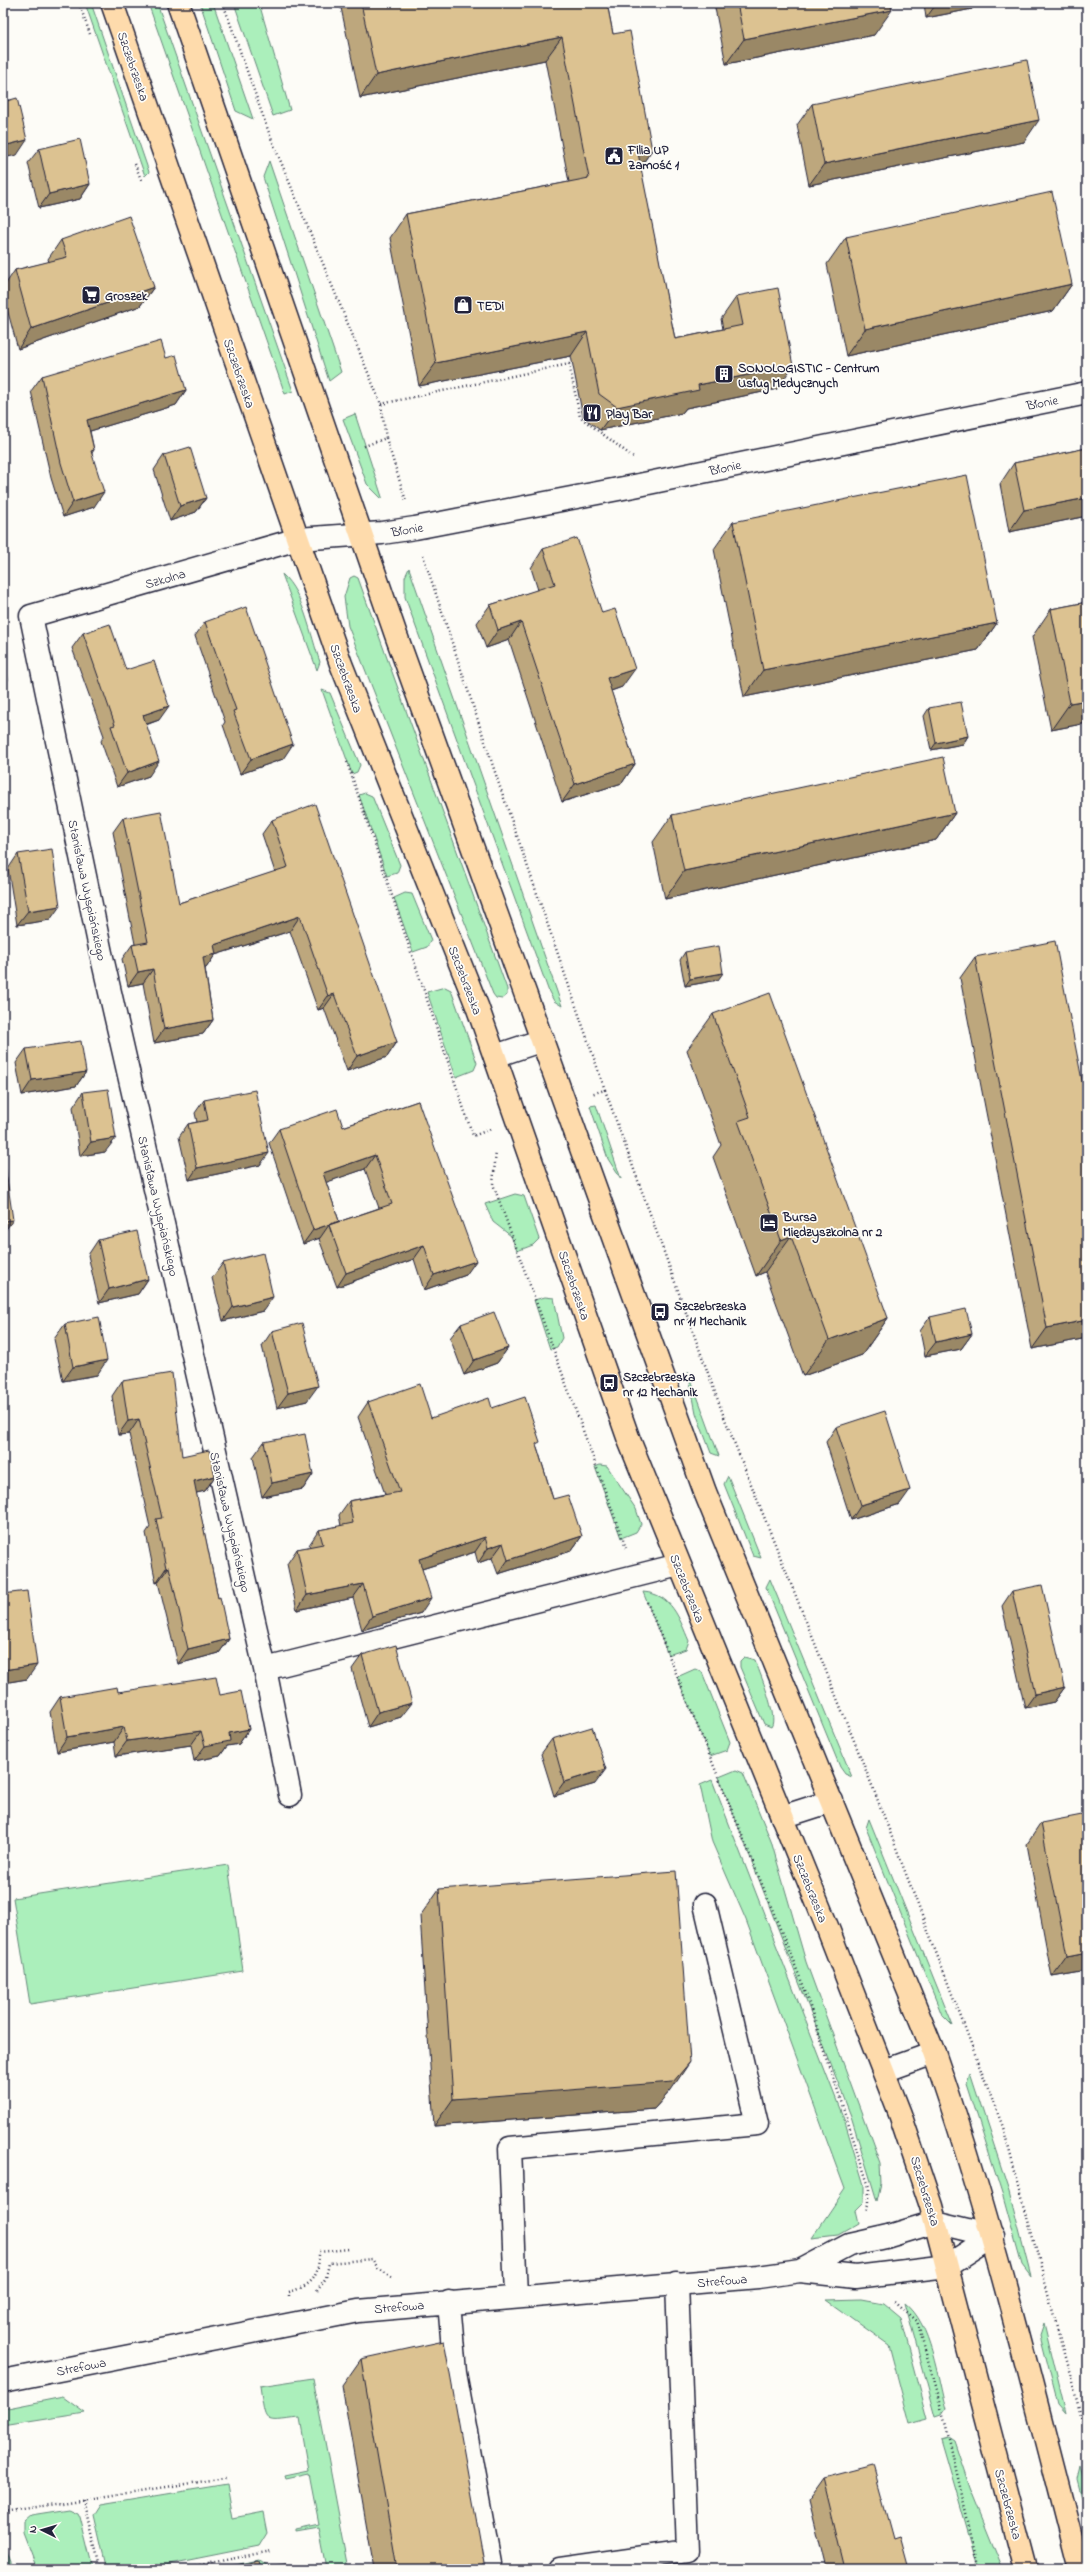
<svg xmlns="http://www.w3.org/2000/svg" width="1090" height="2572" viewBox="0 0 1090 2572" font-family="'Indie Flower',sans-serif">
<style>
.green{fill:#abefbb;stroke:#66887b}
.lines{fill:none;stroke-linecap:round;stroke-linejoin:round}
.minor-casing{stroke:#22223b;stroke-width:25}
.major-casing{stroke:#22223b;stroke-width:25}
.path{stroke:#22223b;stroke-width:2.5;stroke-dasharray:1 3;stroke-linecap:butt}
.minor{stroke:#fdfcf7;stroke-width:22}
.major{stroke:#fedbac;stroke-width:22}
.wall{fill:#bda77d;stroke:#22223b;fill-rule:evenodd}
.shaded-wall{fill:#9a8866;stroke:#22223b}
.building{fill:#dcc291;stroke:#22223b}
.labels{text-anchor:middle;stroke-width:3.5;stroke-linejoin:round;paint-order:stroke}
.street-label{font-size:13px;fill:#22223b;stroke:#fdfcf7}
.poi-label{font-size:13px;font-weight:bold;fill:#22223b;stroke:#fdfcf7;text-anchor:start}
</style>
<rect width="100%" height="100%" fill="#fdfcf7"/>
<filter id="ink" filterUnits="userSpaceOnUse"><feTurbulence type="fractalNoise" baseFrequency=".025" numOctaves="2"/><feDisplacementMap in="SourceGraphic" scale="8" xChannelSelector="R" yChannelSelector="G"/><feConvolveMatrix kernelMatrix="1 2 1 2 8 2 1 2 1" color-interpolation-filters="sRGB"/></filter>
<g filter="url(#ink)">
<path class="green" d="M85 3H91L149 172 145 176Z
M148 3H157L293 391 285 394Z
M200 3H213L253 119 236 111Z
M234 3H259L290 110 273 116Z
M269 161 341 372 329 381 263 177Z
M355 414 383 500 367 484 343 419Z
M409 568 562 1006 554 1001 549 992 405 597V577Z
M282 574C304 594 310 634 320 662L317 670Z
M354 576 358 578 507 989V995L502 999 496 998 493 994 348 626 344 597 350 578Z
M322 690 330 693 360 765 357 772 352 774Z
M365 793 372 796 400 865 397 873 387 876 359 795Z
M405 893 412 894 431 940 427 947 413 952 394 898Z
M445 987 451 990 477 1063 474 1070 456 1077 427 992Z
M596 1105 621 1179 608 1159 590 1106Z
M515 1194 524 1196 539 1239 533 1245 517 1251 511 1236 493 1222 485 1204Z
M545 1297 554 1298 562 1338 557 1347 550 1349 534 1300Z
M688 1371 719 1456 711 1453 696 1413Z
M600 1465 607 1466 636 1509 641 1524 636 1532 621 1538 595 1467Z
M728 1476 761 1558 753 1556 724 1484Z
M770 1579 852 1777 845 1774 840 1767 766 1587Z
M643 1592C672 1594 679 1618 689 1641L686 1649 668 1655Z
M744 1657 755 1660C759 1671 779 1718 771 1727L764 1724 740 1667V1661Z
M695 1669 702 1672 730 1742 727 1750 710 1756 677 1677Z
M736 1770 743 1773 771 1841 806 1962 880 2163 881 2183 877 2201 851 2116 719 1777Z
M712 1780 845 2122 864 2185V2202L856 2210 859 2223 838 2235 812 2238 845 2189 746 1920 712 1842 700 1785Z
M869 1819 953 2026 942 2015 866 1828Z
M228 1865 243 1971 30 2004 13 1898Z
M970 2072 1009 2191 1031 2276 1022 2264 1003 2196 967 2084Z
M861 2299 883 2303 901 2318 928 2419 910 2424 889 2345 826 2300Z
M905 2303C932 2324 937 2377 946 2409L942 2415 936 2417Z
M1044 2323 1066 2414 1058 2405 1040 2335Z
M313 2378 349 2569H327L319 2528 296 2532V2530L319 2525 309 2473 286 2478 285 2475 309 2470 300 2418C262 2422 266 2426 260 2386Z
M63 2397 85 2413 3 2426V2409Z
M948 2437 954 2441 970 2488 1003 2569H979L941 2439Z
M1080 2466 1087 2492V2517L1077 2479Z
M227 2484 233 2518 263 2512 267 2533 259 2546 144 2569 106 2567 94 2516 101 2505Z
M69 2509 78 2513 80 2517 93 2569H37L23 2532V2522L31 2515Z
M3 2543 10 2561V2569H3Z
M260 2560 272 2569H212L255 2561Z"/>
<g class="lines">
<defs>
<path id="minor" d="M495 1056 543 1040
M265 1669 679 1565
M290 1795 265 1669 101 953 31 616 298 539 382 533 415 528 634 486 1087 393
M782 1817 832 1801
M884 2071 934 2053
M800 2271 849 2245 889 2236 935 2222 993 2236
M516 2296 510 2148 757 2124 705 1904
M449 2302 455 2373 491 2569
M3 2381 358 2311 758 2277 800 2271 856 2277 947 2266 993 2236
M560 2569 687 2551 677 2283"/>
<path id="major" d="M112 3 341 664 477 1006 629 1440 828 1929 900 2114 931 2206 1026 2569
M178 3 396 635 705 1492 934 2053C993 2222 1034 2396 1079 2569"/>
</defs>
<use href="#minor" class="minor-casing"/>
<use href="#major" class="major-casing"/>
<path class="path" d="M79 3 90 34
M223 3 269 133 381 404 386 438 362 447
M135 164 141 180
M381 404 569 364 580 417 633 457
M386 438 406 501
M423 555 499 784 605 1090 591 1094
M347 762 473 1136 491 1129
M605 1090 724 1417 875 1793 1003 2127 1087 2438
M496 1151 493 1184 626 1548
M647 1602 803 1985 869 2187V2204L867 2211
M317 2290 326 2278 329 2263 372 2259 378 2268 394 2279
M289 2296V2292C313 2285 319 2277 319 2252L349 2249
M895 2301 917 2321 946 2426 979 2569
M84 2499 100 2569
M3 2512 225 2478
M179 2569 272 2551"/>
<use href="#minor" class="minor"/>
<use href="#major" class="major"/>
</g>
<path class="wall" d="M340 3H607L613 34 652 150 640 167 675 339 723 329 721 319 737 296 777 389 686 408 682 413 600 430 583 417 571 356 419 386 390 238 406 214 569 182 545 60 360 98Z
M714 3H890L874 35 726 64Z
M924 3H976L972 9 926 18Z
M812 104 1024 142 809 185 797 125Z
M39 149 90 184 80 199 39 208 28 163Z
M846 237 1072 284 1053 311 846 356 827 264Z
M61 240 154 287 140 306 18 349 3 294V288L15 270 49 262 48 259Z
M166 358 186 390 176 405 90 431 94 450 92 453 94 507 63 517 51 478 31 391 42 376Z
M1087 448V516L1009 532 1000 484 1014 463Z
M164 455 206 498 196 512 170 521 154 470Z
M733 522 997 623 978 650 744 697 714 549Z
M543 549 622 687 611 691 635 764 622 783 562 802 509 640 486 648 477 623 490 605 538 590 531 568Z
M1087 602V723L1051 730 1032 637 1051 609Z
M205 622 283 759 240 774 223 725 225 722 195 636Z
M83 633 126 670 159 720 146 725 149 776 117 787 101 741 104 736 72 648Z
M929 708 968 736 963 744 931 750 924 716Z
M955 813 936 840 665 899 653 842 672 815Z
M123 818 179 903 275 872 262 834 272 820 397 1042 387 1057 347 1071 324 1008 318 1010 290 931 215 955 206 968H205L213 1020 203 1034 154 1043 143 983 128 986 122 959 132 945 135 944 113 832Z
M18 854 50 920 17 925 8 869Z
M685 952 718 980 685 986 680 960Z
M975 957 1087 1106V1338L1032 1349 960 978Z
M713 1014 888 1318 862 1355 803 1376 765 1272 756 1276 713 1157 721 1145 687 1050Z
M26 1049 86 1072 76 1086 22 1095 16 1063Z
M83 1092 105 1152 80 1156 73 1107Z
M204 1100 260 1165 189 1180 179 1137 188 1124 197 1122 195 1113Z
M418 1101 466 1275 424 1290 414 1259 337 1287 319 1239 320 1238 303 1244 269 1143 279 1129 343 1127ZM365 1169 379 1208 338 1222 339 1221 326 1182Z
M98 1240 148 1279 138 1294 99 1303 88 1255Z
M223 1263 263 1311 223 1321 212 1278Z
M930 1317 972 1334 961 1349 925 1356 920 1331Z
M65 1324 97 1375 63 1381 54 1339Z
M461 1324 508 1348 497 1363 464 1375 450 1338Z
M272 1331 307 1401 277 1408 262 1346Z
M122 1381 182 1456 215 1476 205 1491 196 1493 218 1598 229 1639 219 1653 178 1664 158 1582 156 1583 146 1533 150 1527 129 1434 118 1435 112 1396Z
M368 1402 431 1418 492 1408 537 1447 553 1499 582 1536 571 1551 498 1574 492 1558 478 1563 475 1552 422 1569 421 1613 362 1630 353 1598 297 1610 287 1564 297 1549 310 1547 309 1545 319 1530 341 1526 339 1515 349 1501 385 1494 358 1417Z
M836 1427 900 1504 851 1520 826 1442Z
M264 1442 313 1474 303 1489 262 1497 253 1457Z
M1012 1591 1065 1687 1054 1702 1025 1708 1002 1606Z
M3 1594 27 1679 3 1683Z
M362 1655 401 1717 368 1727 352 1669Z
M118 1692 220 1695 249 1729 239 1744 227 1746 220 1756 194 1761 191 1745 116 1756 114 1742 57 1752 50 1712 60 1697Z
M552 1739 595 1784 554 1796 541 1754Z
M1041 1823 1087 1971 1052 1977 1027 1844Z
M439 1889 671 2090 654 2109 434 2126 420 1916Z
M1087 2064V2086L1083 2069Z
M361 2359 485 2569H374L342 2386Z
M823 2478 893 2538 908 2569H825L808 2499Z"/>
<path class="shaded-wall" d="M3 3H18L3 6Z
M937 3H976L972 9 926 18Z
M892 10 874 35 726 64 744 39Z
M562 37 545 60 360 98 376 75Z
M1039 120 1024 142 809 185 824 164Z
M27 140 17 155 3 158V146Z
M652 150 636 173 638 153Z
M90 184 80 199 39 208 49 194Z
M1072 284 1053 311 846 356 865 329Z
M154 287 140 306 18 349 31 329Z
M587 332 571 356 419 386 436 363Z
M793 366 777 389 686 408 682 413 600 430 617 407 698 385Z
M186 390 176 405 77 435 87 420Z
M104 492 94 507 63 517 73 502Z
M206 498 196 512 170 521 180 506Z
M1087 498V516L1009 532 1024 510Z
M521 622 509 640 486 648 498 630Z
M997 623 978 650 744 697 763 670Z
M635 669 622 687 594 697 607 678Z
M8 680 3 688V681Z
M1087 700V723L1051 730 1070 703Z
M169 706 159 720 132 729 143 715Z
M968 736 963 744 931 750 936 743Z
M293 744 283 759 240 774 251 759Z
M159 761 149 776 117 787 127 773Z
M635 764 622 783 562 802 575 784Z
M955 813 936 840 665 899 684 871Z
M60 906 50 920 17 925 28 911Z
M300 916 290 931 215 955 206 968 193 971 203 957 214 945Z
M153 969 143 983 128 986 138 972Z
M723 973 718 980 685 986 690 979Z
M334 994 324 1008 318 1010 328 996Z
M213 1020 203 1034 154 1043 164 1029Z
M397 1042 387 1057 347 1071 357 1056Z
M86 1072 76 1086 22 1095 32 1080Z
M116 1138 105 1152 80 1156 91 1142Z
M269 1153 260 1165 189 1180 197 1168Z
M375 1155 365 1169 313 1187 323 1173Z
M13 1220 4 1232 3 1233V1221Z
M339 1221 331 1232 329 1225 320 1238 303 1244 313 1230Z
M791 1236 765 1272 756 1276 781 1240Z
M424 1245 414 1259 337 1287 346 1273Z
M476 1261 466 1275 424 1290 434 1275Z
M148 1279 138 1294 99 1303 109 1289Z
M273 1297 263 1311 223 1321 233 1307Z
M888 1318 862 1355 803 1376 829 1340Z
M1087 1320V1338L1032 1349 1047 1328Z
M972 1334 961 1349 925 1356 936 1342Z
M508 1348 497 1363 464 1375 474 1360Z
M107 1360 97 1375 63 1381 73 1367Z
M318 1386 307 1401 277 1408 288 1393Z
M139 1419 129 1434 118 1435 128 1421Z
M313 1474 303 1489 262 1497 272 1483Z
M215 1476 205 1491 184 1496 194 1481Z
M910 1490 900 1504 851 1520 861 1505Z
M582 1536 571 1551 498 1574 508 1560Z
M485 1537 475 1552 409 1573 419 1559Z
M503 1543 492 1558 478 1563 488 1548Z
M169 1567 158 1582 156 1583 166 1568Z
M363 1584 353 1598 297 1610 307 1595Z
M431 1598 421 1613 362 1630 372 1616Z
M229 1639 219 1653 178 1664 188 1649Z
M37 1665 27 1679 3 1683V1670Z
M1065 1687 1054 1702 1025 1708 1035 1694Z
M412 1703 401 1717 368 1727 378 1712Z
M124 1727 114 1742 57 1752 67 1737Z
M249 1729 239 1744 227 1746 220 1756 194 1761 205 1746 229 1733Z
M201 1731 191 1745 116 1756 127 1741Z
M606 1769 595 1784 554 1796 564 1782Z
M1087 1952V1971L1052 1977 1067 1956Z
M690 2062 671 2090 654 2109 434 2126 453 2099Z"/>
<path class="building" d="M361 3H607L613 34 630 31 652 150 638 153 675 339 743 325 737 296 778 288 793 366 698 385 699 390 617 407 599 394 587 332 436 363 406 214 589 178 562 37 376 75Z
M737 3H890L892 10 744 39Z
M1027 60 1039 120 824 164 812 104Z
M17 98 27 140 3 146V102Z
M80 139 90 184 49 194 39 149Z
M1052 192 1072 284 865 329 846 237Z
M129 216 154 287 31 329 15 270 67 257 61 240Z
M161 341 166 358 176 355 186 390 87 420 94 450 91 451 104 492 73 502 61 463 42 376Z
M190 447 206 498 180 506 164 455Z
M1087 448V498L1024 510 1014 463Z
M967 475 997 623 763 670 733 522Z
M577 538 602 613 615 609 635 669 607 678 635 764 575 784 521 622 498 630 490 605 555 584 543 549Z
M1087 602V700L1070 703 1051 609Z
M246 607 293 744 251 759 233 711 236 710 205 622Z
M110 624 126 670 154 661 169 706 143 715 159 761 127 773 111 726 115 725 83 633Z
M3 650H5L8 680 3 681Z
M961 702 968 736 936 743 929 708Z
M943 757 955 813 684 871 672 815Z
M315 804 397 1042 357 1056 334 994 328 996 300 916 214 945 216 954 203 957 213 1020 164 1029 153 969 138 972 132 945 148 942 123 818 161 811 179 903 288 867 272 820Z
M52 849 60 906 28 911 18 854Z
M1055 941 1087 1106V1320L1047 1328 975 957Z
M719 946 723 973 690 979 685 952Z
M770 993 888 1318 829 1340 791 1236 781 1240 738 1121 750 1117 713 1014Z
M81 1041 86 1072 32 1080 26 1049Z
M108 1089 116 1138 91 1142 83 1092Z
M255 1090 269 1153 197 1168 188 1124 208 1120 204 1100Z
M418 1101 476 1261 434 1275 424 1245 346 1273 329 1225 392 1204 375 1155 323 1173 339 1221 313 1230 279 1129 337 1109 343 1127Z
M3 1151 13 1220 3 1221Z
M137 1231 148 1279 109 1289 98 1240Z
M263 1253 273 1297 233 1307 223 1263Z
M966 1309 972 1334 936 1342 930 1317Z
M494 1312 508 1348 474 1360 461 1324Z
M99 1317 107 1360 73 1367 65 1324Z
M302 1323 318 1386 288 1393 272 1331Z
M172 1373 182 1456 209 1450 215 1476 194 1481 218 1598 220 1597 229 1639 188 1649 169 1567 166 1568 156 1519 162 1518 139 1419 128 1421 122 1381Z
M420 1384 431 1418 489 1398 492 1408 525 1397 540 1442 536 1444 553 1499 568 1495 582 1536 508 1560 503 1543 488 1548 485 1537 419 1559 431 1598 372 1616 363 1584 307 1595 297 1549 323 1544 319 1530 353 1523 349 1501 400 1492 368 1402Z
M885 1411 910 1490 861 1505 836 1427Z
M305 1434 313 1474 272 1483 264 1442Z
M1042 1585 1065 1687 1035 1694 1012 1591Z
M27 1591 37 1665 3 1670V1623L6 1622 3 1594Z
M396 1645 412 1703 378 1712 362 1655Z
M216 1677 220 1695 241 1691 249 1729 229 1733 230 1741 205 1746 201 1731 127 1741 124 1727 67 1737 60 1697 117 1687 118 1692Z
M592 1727 606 1769 564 1782 552 1739Z
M1087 1814V1952L1067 1956 1041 1823Z
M676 1871 690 2062 673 2082 453 2099 439 1889Z
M444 2341 485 2569H397L361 2359Z
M873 2465 893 2538 899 2536 908 2569H845L823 2478Z
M259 2561 261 2568 285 2564 286 2569H235L234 2566Z"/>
</g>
<defs>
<symbol id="civic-square" viewBox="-11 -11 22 22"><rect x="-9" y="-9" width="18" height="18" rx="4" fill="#22223b" stroke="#fdfcf7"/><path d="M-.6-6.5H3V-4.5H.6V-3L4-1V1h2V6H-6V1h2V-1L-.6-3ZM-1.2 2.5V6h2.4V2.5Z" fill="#fff"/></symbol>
<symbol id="supermarket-square" viewBox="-11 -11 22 22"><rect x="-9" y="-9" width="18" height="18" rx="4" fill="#22223b" stroke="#fdfcf7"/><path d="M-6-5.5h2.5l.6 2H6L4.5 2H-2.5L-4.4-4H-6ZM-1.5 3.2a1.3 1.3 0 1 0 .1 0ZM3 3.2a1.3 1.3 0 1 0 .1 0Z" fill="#fff"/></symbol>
<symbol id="shop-square" viewBox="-11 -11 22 22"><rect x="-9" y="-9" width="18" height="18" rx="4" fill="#22223b" stroke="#fdfcf7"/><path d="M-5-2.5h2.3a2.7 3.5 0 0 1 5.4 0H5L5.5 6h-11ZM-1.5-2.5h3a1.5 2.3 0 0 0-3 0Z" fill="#fff"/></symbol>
<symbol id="building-square" viewBox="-11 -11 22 22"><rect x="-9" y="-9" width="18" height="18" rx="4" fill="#22223b" stroke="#fdfcf7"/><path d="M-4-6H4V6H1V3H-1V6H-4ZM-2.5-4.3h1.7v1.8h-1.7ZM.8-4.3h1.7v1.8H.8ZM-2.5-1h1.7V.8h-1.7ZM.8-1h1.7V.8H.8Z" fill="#fff"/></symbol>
<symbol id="restaurant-square" viewBox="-11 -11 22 22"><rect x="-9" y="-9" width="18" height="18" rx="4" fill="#22223b" stroke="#fdfcf7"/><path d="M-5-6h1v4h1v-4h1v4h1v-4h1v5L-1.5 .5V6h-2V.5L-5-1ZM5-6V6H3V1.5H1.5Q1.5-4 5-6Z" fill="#fff"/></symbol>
<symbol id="hotel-square" viewBox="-11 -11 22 22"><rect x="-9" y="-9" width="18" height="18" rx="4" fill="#22223b" stroke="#fdfcf7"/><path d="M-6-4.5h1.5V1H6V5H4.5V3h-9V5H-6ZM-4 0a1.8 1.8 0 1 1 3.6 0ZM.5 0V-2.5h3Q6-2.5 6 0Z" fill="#fff"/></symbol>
<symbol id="bus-square" viewBox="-11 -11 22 22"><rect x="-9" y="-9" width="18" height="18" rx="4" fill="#22223b" stroke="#fdfcf7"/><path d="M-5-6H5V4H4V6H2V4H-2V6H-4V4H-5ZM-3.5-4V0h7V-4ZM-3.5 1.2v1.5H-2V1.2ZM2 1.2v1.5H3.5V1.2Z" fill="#fff"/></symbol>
</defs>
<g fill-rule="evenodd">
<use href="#civic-square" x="603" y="145" width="22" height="22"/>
<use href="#supermarket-square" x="80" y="284" width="22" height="22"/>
<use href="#shop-square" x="452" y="294" width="22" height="22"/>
<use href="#building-square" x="713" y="363" width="22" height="22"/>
<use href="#restaurant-square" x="581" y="402" width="22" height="22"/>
<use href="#hotel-square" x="758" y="1212" width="22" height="22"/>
<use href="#bus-square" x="649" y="1301" width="22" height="22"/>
<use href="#bus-square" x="598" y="1372" width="22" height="22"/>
</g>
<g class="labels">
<g class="street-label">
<text transform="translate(134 66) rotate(71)" y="5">Szczebrzeska</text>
<text transform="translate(240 373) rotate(71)" y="5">Szczebrzeska</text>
<text transform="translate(1042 402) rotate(-11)" y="5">Błonie</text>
<text transform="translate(725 467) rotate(-12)" y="5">Błonie</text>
<text transform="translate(407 529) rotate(-10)" y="5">Błonie</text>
<text transform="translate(165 578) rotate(-16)" y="5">Szkolna</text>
<text transform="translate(347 678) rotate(70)" y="5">Szczebrzeska</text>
<text transform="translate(88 890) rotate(78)" y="5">Stanisława Wyspiańskiego</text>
<text transform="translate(466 980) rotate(69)" y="5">Szczebrzeska</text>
<text transform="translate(159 1206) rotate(77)" y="5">Stanisława Wyspiańskiego</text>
<text transform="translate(575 1285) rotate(71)" y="5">Szczebrzeska</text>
<text transform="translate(231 1522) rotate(77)" y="5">Stanisława Wyspiańskiego</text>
<text transform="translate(688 1588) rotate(68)" y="5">Szczebrzeska</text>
<text transform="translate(811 1888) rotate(68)" y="5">Szczebrzeska</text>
<text transform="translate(926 2191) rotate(73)" y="5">Szczebrzeska</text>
<text transform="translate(722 2280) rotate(-5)" y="5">Strefowa</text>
<text transform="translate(399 2306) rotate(-5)" y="5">Strefowa</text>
<text transform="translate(81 2366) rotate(-11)" y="5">Strefowa</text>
<text transform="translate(1009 2504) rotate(75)" y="5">Szczebrzeska</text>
</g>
<g class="poi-label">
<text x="628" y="154">Filia UP<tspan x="628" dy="15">Zamość 1</tspan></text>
<text x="105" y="300">Groszek</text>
<text x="477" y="310">TEDi</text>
<text x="738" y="372">SONOLOGISTIC - Centrum<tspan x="738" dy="15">Usług Medycznych</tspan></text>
<text x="606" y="418">Play Bar</text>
<text x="783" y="1221">Bursa<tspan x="783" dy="15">Międzyszkolna nr 2</tspan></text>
<text x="674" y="1310">Szczebrzeska<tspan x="674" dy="15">nr 11 Mechanik</tspan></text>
<text x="623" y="1381">Szczebrzeska<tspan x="623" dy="15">nr 12 Mechanik</tspan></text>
</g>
</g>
<rect width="1090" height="2572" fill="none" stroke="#fdfcf7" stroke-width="16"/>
<rect x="8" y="8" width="1074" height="2556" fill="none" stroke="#22223b" stroke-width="1.5" filter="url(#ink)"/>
<g transform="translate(42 2530) rotate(275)" stroke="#fdfcf7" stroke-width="3" paint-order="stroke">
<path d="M0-3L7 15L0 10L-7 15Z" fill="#22223b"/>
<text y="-6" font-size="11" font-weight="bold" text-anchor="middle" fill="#22223b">N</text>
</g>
</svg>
